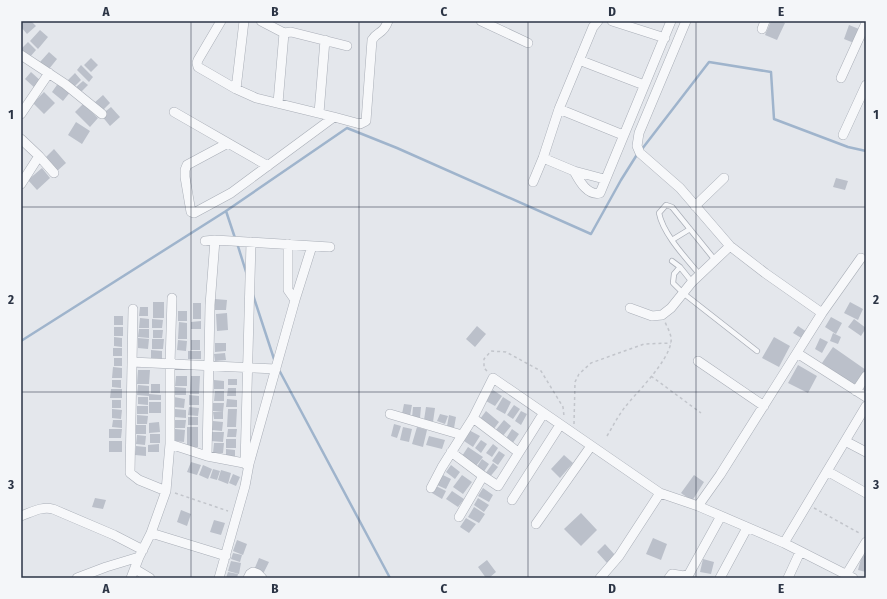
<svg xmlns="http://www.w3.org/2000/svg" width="887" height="599" viewBox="0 0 887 599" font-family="'Fira Sans Condensed',sans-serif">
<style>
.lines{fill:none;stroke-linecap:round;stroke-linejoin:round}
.stream{stroke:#9fb4cc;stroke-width:2.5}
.building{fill:#bbc0ca}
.lane-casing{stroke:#a9aeb7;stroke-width:6}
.street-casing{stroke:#a9aeb7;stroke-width:10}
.path{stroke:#c2c5cb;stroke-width:1.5;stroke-dasharray:3 3;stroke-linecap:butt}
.lane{stroke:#f7f8fa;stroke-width:4.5}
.street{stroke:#f7f8fa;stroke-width:9}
.grid{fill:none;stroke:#2b3445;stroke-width:1;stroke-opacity:0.55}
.neatline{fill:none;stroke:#2b3445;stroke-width:1.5}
.grid-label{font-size:13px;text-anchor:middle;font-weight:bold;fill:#2b3445}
</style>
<rect width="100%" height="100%" fill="#e4e7ec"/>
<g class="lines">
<path class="stream" d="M642 149 709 62 771 72 774 119 848 147 866 151
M226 211 235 238
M237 243 247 275
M253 295 275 362
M21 341 226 211 347 128 397 148 591 234 621 180 638 153
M278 368 390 578"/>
</g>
<path class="building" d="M22 21H31L36 26 27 34 21 27V22Z
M771 21H781L785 23 777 40 765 35Z
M849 25 859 29 854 43 844 39Z
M40 30 48 37 38 49 30 41Z
M28 42 36 50 30 57 21 49Z
M49 52 57 59 49 69 40 62Z
M91 58 98 65 91 72 84 65Z
M81 65 93 77 89 82 77 70Z
M31 72 42 82 36 89 25 79Z
M75 73 81 80 73 88 66 82Z
M83 81 88 85 80 93 75 88Z
M59 82 71 91 63 101 52 92Z
M44 92 55 103 44 114 33 103Z
M103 95 110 103 101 112 93 104Z
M83 104 98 118 90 127 75 112Z
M111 107 120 117 110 126 101 115Z
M76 122 90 131 82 144 68 135Z
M54 149 66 163 56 172 44 159Z
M42 168 50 178 37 190 28 180Z
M836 178 848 181 845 190 833 187Z
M215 299 227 300 226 310H215Z
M153 302H164V318H153Z
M850 302 863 309 858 320 844 313Z
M193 303H201V319H193Z
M140 307H148V316H139Z
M178 311H187V321H178Z
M227 313 228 330 217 331 216 314Z
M114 316H123V325H114Z
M831 317 842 323 836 334 825 327Z
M140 318 149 319V328H139Z
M152 319 163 320 162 328H152Z
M854 319 866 328 861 336 848 327Z
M201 321V329H191V322Z
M179 322 187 323V339H178Z
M477 326 486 334 475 347 466 339Z
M798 326 807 332 803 339 793 333Z
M114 327H123V336H114Z
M139 329H149V338L138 337Z
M153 330H163L162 338H153Z
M833 333 841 337 838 344 830 341Z
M114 337 122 338V347L114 346Z
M774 337 790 346 779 367 762 358Z
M138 338 149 339 148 349 138 348Z
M820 338 828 342 822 353 815 349Z
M152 339H164L163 349H152Z
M178 340 187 341 186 351 177 350Z
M191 340H200V350H191Z
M215 343H226V351L215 352Z
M833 347 866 370 855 386 822 363Z
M113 348H122V356H113Z
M151 350 162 351V359L151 358Z
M188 351H201V359H188Z
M225 353 226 360 215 361 214 354Z
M114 358H122V366H114Z
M798 365 817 376 808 393 788 383Z
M113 367 122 368V378H112Z
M138 370H150L149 384H137Z
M176 376H187V386H175Z
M191 376H200L199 394H190Z
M228 379H237V385H228Z
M112 380H121V388L112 387Z
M214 380 224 381V389H214Z
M151 384H160V393H151Z
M138 385 149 386V396L137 395Z
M175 387 186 388V395H175Z
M228 388H236V396H227Z
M111 389H122V398H110Z
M493 390 502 396 495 406 486 401Z
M215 391H224V401H214Z
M149 394 161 395V400H149Z
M189 395 199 396V405H189Z
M138 397H148V405L138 404Z
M174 397 185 399 184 408 173 407Z
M503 397 511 402 505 414 496 409Z
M227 399 237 400V407H226Z
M112 400H121V408H112Z
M149 402H161V413H149Z
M213 403H224L223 412 213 411Z
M404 404 412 405 410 416 402 414Z
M514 405 520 409 513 419 507 415Z
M137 406H148V414H137Z
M189 407 199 408 198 416 188 415Z
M413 407H421L420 418H412Z
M426 407 435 408 433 422 424 420Z
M112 409 122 410 121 419 112 418Z
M175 409 186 410V418L174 417Z
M228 409H237L236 427H227Z
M486 411 499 422 493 430 480 419Z
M521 411 527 414 521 425 515 421Z
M213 412H223V419H214Z
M440 414 448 416 445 424 437 421Z
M137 415 148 416 147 424H137Z
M449 415 456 417 454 428 447 426Z
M188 417H198V425H188Z
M113 420H122V428L112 427Z
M174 420H186L185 428H174Z
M504 420 511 426 502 437 495 431Z
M213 421 223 422 222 431 212 430Z
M159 422 160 432 149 433V423Z
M394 424 401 426 397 438 391 436Z
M136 425H146V434H136Z
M187 427H198V447H187Z
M403 427 412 429 409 442 400 440Z
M417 427 427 430 423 447 412 444Z
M109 429H122L121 438H109Z
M175 429 185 430 184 442 174 441Z
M228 429H237L236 437H227Z
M467 429 480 436 473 447 461 439Z
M512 429 519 434 512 444 505 440Z
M212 432H224L223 442 211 441Z
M150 434H160V443H150Z
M137 435 146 436 145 445 136 444Z
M429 436 445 440 442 449 426 445Z
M226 439H236V448H226Z
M481 440 487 444 481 453 475 448Z
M109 441H122V452H109Z
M214 443H224L223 453H213Z
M159 444V452H148V445Z
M493 444 498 448 492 457 486 453Z
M136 446 146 447V456L135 455Z
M468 447 483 457 476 466 462 456Z
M226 449 235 450V458H226Z
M499 451 505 455 498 465 492 461Z
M564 455 573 463 560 478 551 469Z
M482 459 489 464 483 473 476 468Z
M191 462 201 465 197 475 187 472Z
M493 463 498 467 489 478 485 474Z
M203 465 212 469 208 479 199 475Z
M451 465 460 472 455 479 446 472Z
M213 469 220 471 217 480 210 478Z
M221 470 231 473 228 484 218 480Z
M233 474 240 477 236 486 229 483Z
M443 475 451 479 446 489 437 485Z
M462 475 472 482 463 494 453 487Z
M694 475 704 482 692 501 681 493Z
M436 486 446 491 442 499 432 493Z
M483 488 493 495 489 502 478 496Z
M452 491 464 499 458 507 446 499Z
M95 498 106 500 103 509 92 507Z
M478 498 489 505 484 512 474 505Z
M474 507 485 514 479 523 468 517Z
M181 510 191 514 187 526 177 522Z
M581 513 597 530 581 546 564 529Z
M466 518 476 524 469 533 460 527Z
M214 520 225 523 221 535 210 532Z
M653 538 667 544 661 560 646 554Z
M237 540 247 544 243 555 233 551Z
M605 544 615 555 607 563 597 552Z
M233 553 242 555 240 562 231 559Z
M862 555 866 556V572L858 570Z
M259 558 269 562 263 574 254 570Z
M703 559 714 562 711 574 700 572Z
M487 560 496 572 489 578H486L478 567Z
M231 561 241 563 239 574 228 571Z
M228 572 238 574 237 578H226Z"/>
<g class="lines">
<defs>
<path id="lane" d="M672 240 690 229
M672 261 680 267 692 282
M680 267 674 274 673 283 683 293 757 351
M700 275C686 258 663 234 659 213L666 205 672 207 715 260"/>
<path id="street" d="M221 21 198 60 197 63 198 67 236 89 256 98 334 117
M261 21 284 33 291 32 347 46
M481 21 528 43
M612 21 665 38
M686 21 639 133 637 146 640 153 680 188 730 246 765 273 822 313
M762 29 765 21
M21 55 65 84 102 114
M579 60 644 85
M841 78 866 23
M236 89 244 21
M278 103 284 33
M559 109 623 135
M174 112 268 166
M319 113 325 40
M21 114 49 73
M843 135 866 85
M21 139 39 156 54 173
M228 143 187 165 185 170V177L191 212 194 213 231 193 334 117 360 124 366 121 372 40C377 31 383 35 388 21
M543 158 574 171 604 179
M574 171C579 180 587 196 600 193L671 21
M533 182 543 158 559 109 593 27 598 21
M21 184 39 156
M695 206 724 178
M205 241 215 240 330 247
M288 244V290L295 300
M630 308 652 316 662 315 671 308 692 282 730 246
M133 309 130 473 139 480 166 491
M797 353 866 397
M698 361 764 406
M132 362 276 369
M856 391 866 376
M390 414 462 435
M473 418 518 452
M845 441 866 452
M170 444 207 456 249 464 245 486 219 578
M451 452 483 476 498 486 543 414
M207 456 210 305 215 240
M245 464 251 242
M249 464 295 300 312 246
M827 471 866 493
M431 488 442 467 473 418 493 378 660 493 698 506 784 543 853 578
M512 500 560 425
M698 506 720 475 822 313 861 258
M21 516C32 512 42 506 53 509L114 535 143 550
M459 517 483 476
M536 524 591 446
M151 533 226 556
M784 543 866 406
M135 569 150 578
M846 575 866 542
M77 578 106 567 139 557
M131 578 139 557 151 533 166 491 170 444V364L172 298
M248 578 250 574 253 572 258 574 262 578
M600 578 619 556 660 493
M669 578 672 574 684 576 689 574 721 516
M720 578 747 528
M788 578 800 552"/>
</defs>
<use href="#lane" class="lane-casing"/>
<use href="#street" class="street-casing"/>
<path class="path" d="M487 371 484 368V359L491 351 506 352 541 371 563 407 564 416
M651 376 701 413
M574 424 575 382 579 374 591 363 644 344 671 343
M607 436C613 426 618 416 625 407 638 391 668 362 671 342 672 335 668 329 665 322
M175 493 228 511
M814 508 861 534"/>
<use href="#lane" class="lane"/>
<use href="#street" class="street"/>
</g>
<path class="grid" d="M191 21V578M359 21V578M528 21V578M696 21V578M21 207H866M21 392H866"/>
<rect width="887" height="599" fill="none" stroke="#f4f6f9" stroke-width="44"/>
<rect x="22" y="22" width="843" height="555" class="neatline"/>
<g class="grid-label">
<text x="106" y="16">A</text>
<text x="275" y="16">B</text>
<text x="444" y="16">C</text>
<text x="612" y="16">D</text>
<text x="781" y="16">E</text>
<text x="11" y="119">1</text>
<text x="876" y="119">1</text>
<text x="11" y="304">2</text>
<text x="876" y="304">2</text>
<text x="11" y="489">3</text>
<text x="876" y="489">3</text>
<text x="106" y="593">A</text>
<text x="275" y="593">B</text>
<text x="444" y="593">C</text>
<text x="612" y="593">D</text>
<text x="781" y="593">E</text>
</g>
</svg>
